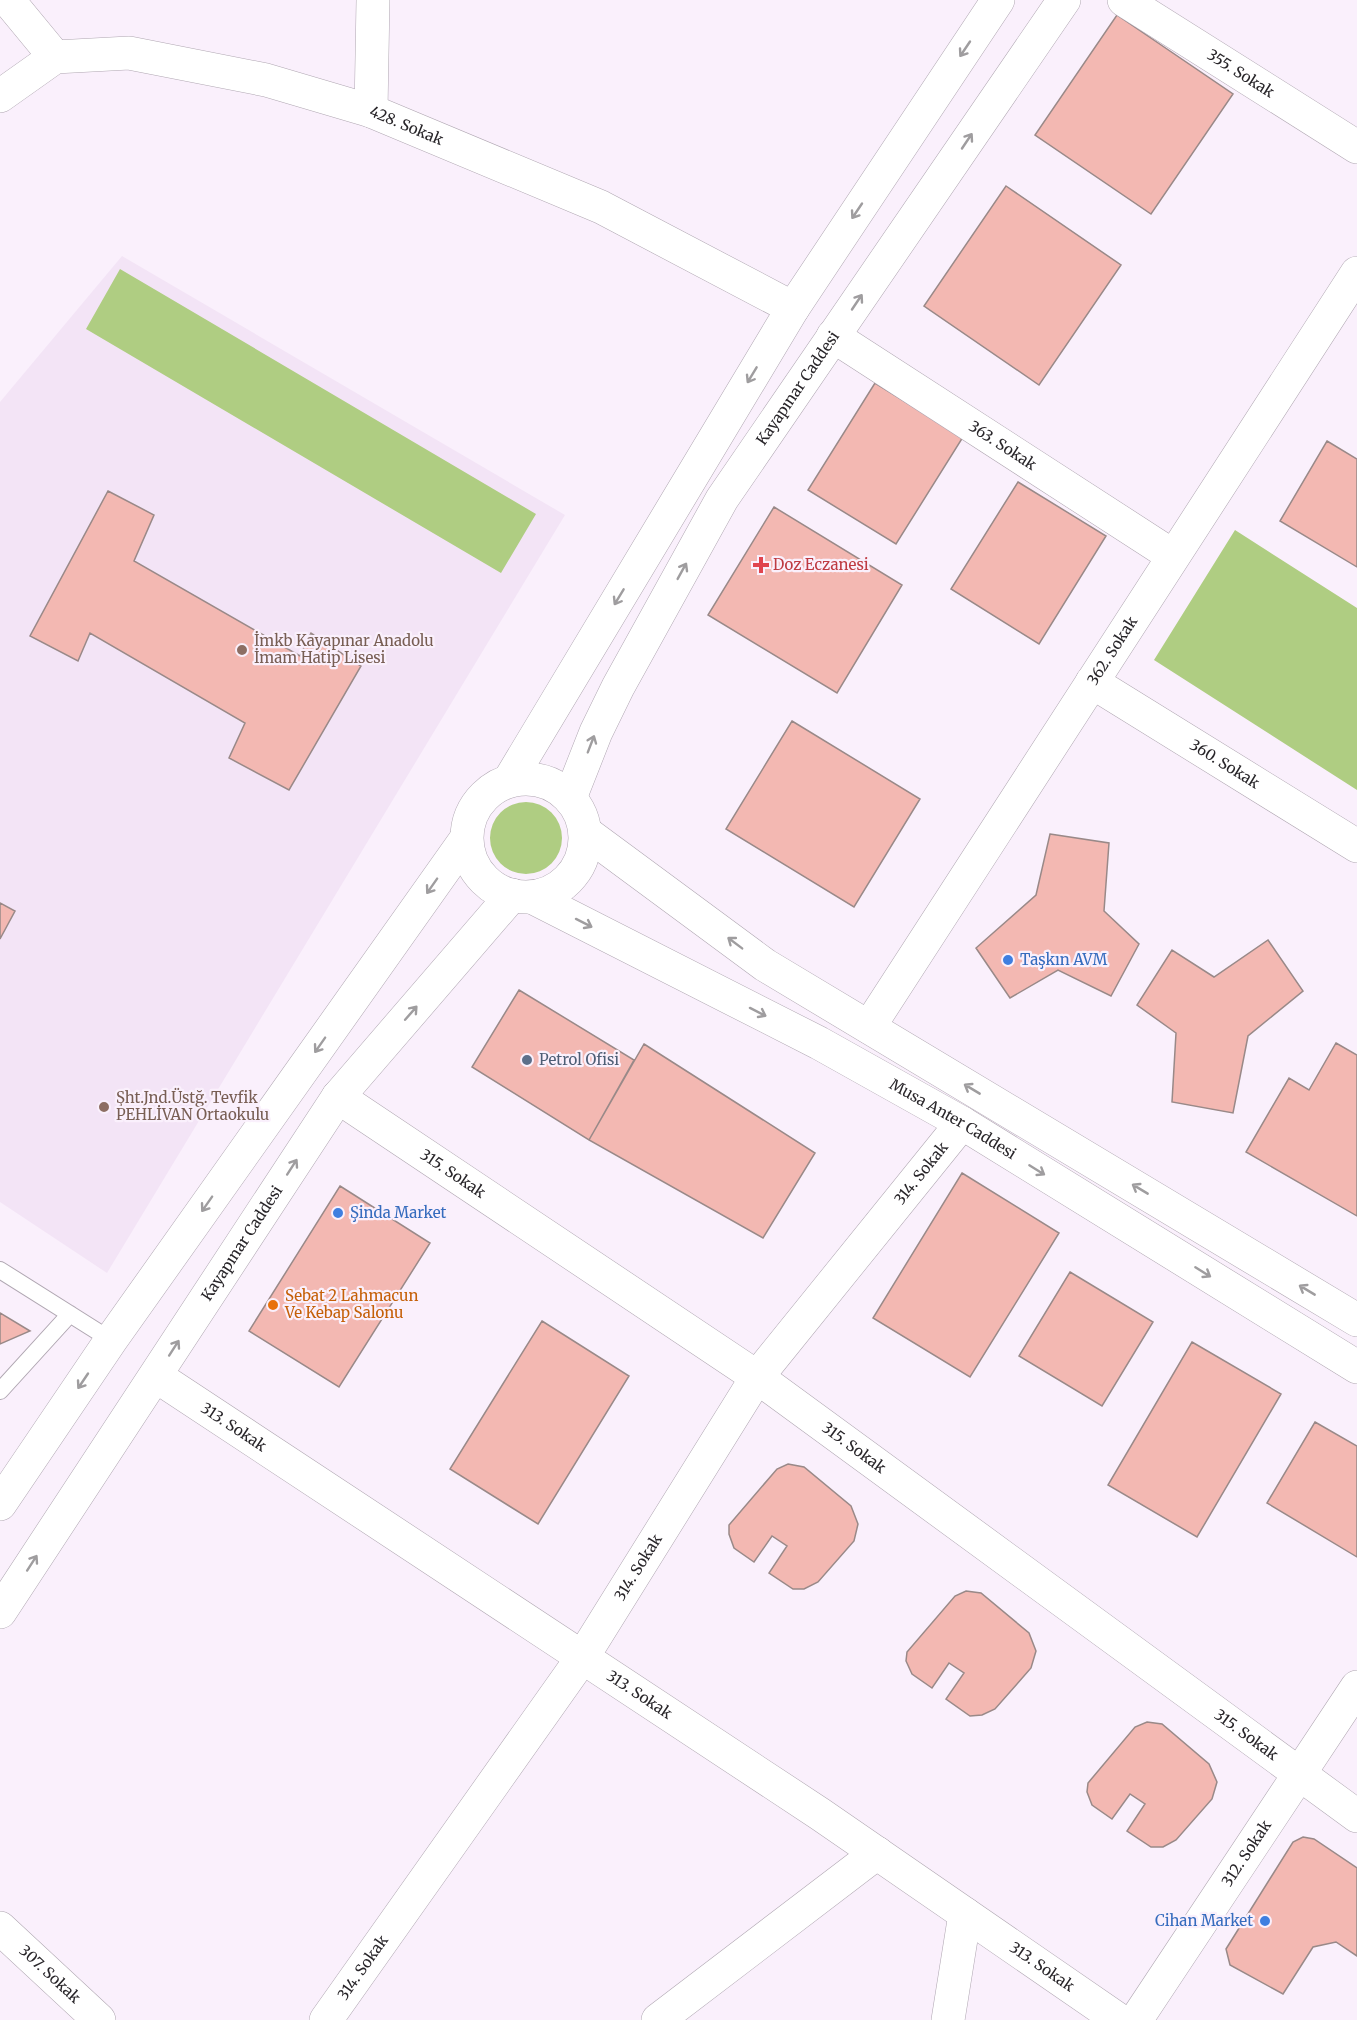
<svg xmlns="http://www.w3.org/2000/svg" width="1357" height="2020" viewBox="0 0 1357 2020" font-family="Merriweather,serif">
<style>
.built{fill:#f3e4f6}
.green{fill:#afcd82}
.building{fill:#f3b8b2;stroke:#998988;stroke-width:1.5}
.lines{fill:none;stroke-linecap:round;stroke-linejoin:round}
.service-casing{stroke:#b0a7b2;stroke-width:18}
.minor-casing{stroke:#b0a7b2;stroke-width:34}
.tertiary-casing{stroke:#b0a7b2;stroke-width:34}
.secondary-casing{stroke:#b0a7b2;stroke-width:34}
.service{stroke:#fff;stroke-width:16}
.minor{stroke:#fff;stroke-width:33}
.tertiary{stroke:#fff;stroke-width:33}
.secondary{stroke:#fff;stroke-width:33}
.oneway{stroke:#9f9d9f}
.health-dot{fill:#e0444e;stroke:#faf0fc;stroke-width:2}
.education-dot{fill:#8d6e63;stroke:#faf0fc;stroke-width:2}
.shop-dot{fill:#3f7fe0;stroke:#faf0fc;stroke-width:2}
.service-dot{fill:#5c6f8a;stroke:#faf0fc;stroke-width:2}
.food-dot{fill:#e8710a;stroke:#faf0fc;stroke-width:2}
.labels{text-anchor:middle;stroke-width:4.5;stroke-linejoin:round;paint-order:stroke}
.street-label{font-size:15px;fill:#29262a;stroke:#faf0fc}
.health-label{font-size:15px;fill:#be3a42;stroke:#faf0fc;text-anchor:start}
.education-label{font-size:15px;fill:#785e54;stroke:#faf0fc;text-anchor:start}
.shop-label{font-size:15px;fill:#366cbe;stroke:#faf0fc;text-anchor:start}
.service-label{font-size:15px;fill:#4e5e75;stroke:#faf0fc;text-anchor:start}
.food-label{font-size:15px;fill:#c56008;stroke:#faf0fc;text-anchor:start}
</style>
<rect width="100%" height="100%" fill="#faf0fc"/>
<path class="built" d="M122 256 565 515 107 1273 0 1202V402Z"/>
<path class="green" d="M120 269 536 514 501 573 86 329Z
M1235 530 1357 608V790L1154 660Z
M490 838a36 36 0 1 1 72 0a36 36 0 1 1-72 0Z"/>
<path class="building" d="M1117 15 1233 94 1151 214 1035 135Z
M1006 186 1121 265 1039 385 924 306Z
M875 383 963 437 896 544 808 490Z
M1327 441 1357 459V567L1280 521Z
M1018 482 1106 536 1039 644 951 589Z
M108 491 154 515 134 561 300 656 311 633 361 666 289 790 229 758 245 723 90 633 78 661 30 636Z
M774 507 902 585 837 693 708 615Z
M792 721 920 799 854 907 726 829Z
M1050 834 1109 843 1104 911 1139 944 1111 996 1058 970 1010 998 976 948 1036 895Z
M0 903 15 911 0 939Z
M1268 940 1303 991 1248 1036 1233 1113 1172 1102 1176 1033 1137 1005 1172 950 1214 977Z
M519 990 634 1060 589 1140 472 1067Z
M1336 1043 1357 1055V1216L1246 1152 1289 1078 1309 1090Z
M644 1044 815 1153 763 1238 589 1140Z
M962 1173 1059 1233 970 1377 873 1318Z
M340 1186 430 1243 339 1387 249 1331Z
M1070 1272 1153 1322 1102 1406 1019 1356Z
M0 1313 30 1331 0 1344Z
M542 1321 629 1376 538 1524 450 1469Z
M1192 1342 1281 1394 1197 1537 1108 1485Z
M1315 1422 1357 1446V1557L1267 1503Z
M788 1464 804 1467 851 1506 858 1524 854 1541 818 1582 804 1589H793L769 1573 787 1546 772 1536 754 1562 734 1548 729 1534V1525L777 1469Z
M966 1591 981 1593 1029 1633 1036 1651 1031 1668 995 1709 982 1715 970 1716 946 1699 964 1673 949 1663 932 1688 912 1674 906 1661 907 1652 955 1596Z
M1147 1722 1162 1724 1209 1764 1217 1782 1212 1799 1176 1840 1163 1847H1151L1127 1831 1145 1804 1130 1794 1112 1819 1092 1805 1087 1792 1088 1783 1135 1727Z
M1303 1837 1314 1839 1357 1868V1956L1336 1942 1313 1947 1283 1994 1230 1965 1226 1949 1293 1842Z"/>
<g class="lines">
<defs>
<path id="service" d="M0 1270 111 1340
M0 1391 70 1314"/>
<g id="minor">
<path d="M8 0 55 57"/>
<path id="s1" d="M1124 0 1357 147"/>
<path id="s2" d="M0 96 55 57 129 53 266 80 371 111 601 207 793 308"/>
<path d="M371 111 373 0"/>
<path id="s3" d="M833 336 1173 556"/>
<path id="s4" d="M1092 682 1357 846"/>
<path id="s5" d="M869 1027 1357 273"/>
<path id="s6" d="M338 1097 757 1377 1357 1816"/>
<path id="s7" d="M156 1376 820 1814 1119 2020"/>
<path id="s8" d="M326 2020 582 1658 757 1377 962 1123"/>
<path d="M658 2020 877 1853"/>
<path d="M948 2020 965 1914"/>
<path id="s9" d="M1136 2020 1357 1687"/>
</g>
<g id="tertiary">
<path id="s10" d="M0 1928 99 2020"/>
</g>
<g id="secondary">
<circle cx="526" cy="838" r="59"/>
<path d="M509 781 793 308 998 0"/>
<path id="s11" d="M570 798 596 732 618 687 722 499 1064 0"/>
<path d="M585 832 765 965 1357 1320"/>
<path id="s12" d="M532 897 819 1043 962 1123 1357 1367"/>
<path d="M0 1504 111 1340 466 839"/>
<path id="s13" d="M0 1612 338 1097 512 895"/>
</g>
</defs>
<use href="#service" class="service-casing"/>
<use href="#minor" class="minor-casing"/>
<use href="#tertiary" class="tertiary-casing"/>
<use href="#secondary" class="secondary-casing"/>
<use href="#service" class="service"/>
<use href="#minor" class="minor"/>
<use href="#tertiary" class="tertiary"/>
<use href="#secondary" class="secondary"/>
</g>
<defs><path id="oneway-shaft" d="M-6 0H5M1.5-3L5.5 0L1.5 3" fill="none" stroke-width="1.6" stroke-linecap="round" stroke-linejoin="round" transform="scale(1.5)"/></defs>
<g class="oneway">
<use href="#oneway-shaft" transform="translate(965 49) rotate(124)"/>
<use href="#oneway-shaft" transform="translate(967 141) rotate(-56)"/>
<use href="#oneway-shaft" transform="translate(857 211) rotate(124)"/>
<use href="#oneway-shaft" transform="translate(857 302) rotate(-56)"/>
<use href="#oneway-shaft" transform="translate(752 375) rotate(121)"/>
<use href="#oneway-shaft" transform="translate(682 571) rotate(-61)"/>
<use href="#oneway-shaft" transform="translate(619 597) rotate(121)"/>
<use href="#oneway-shaft" transform="translate(591 744) rotate(-69)"/>
<use href="#oneway-shaft" transform="translate(432 886) rotate(125)"/>
<use href="#oneway-shaft" transform="translate(584 923) rotate(27)"/>
<use href="#oneway-shaft" transform="translate(735 943) rotate(-143)"/>
<use href="#oneway-shaft" transform="translate(758 1012) rotate(27)"/>
<use href="#oneway-shaft" transform="translate(411 1013) rotate(-49)"/>
<use href="#oneway-shaft" transform="translate(320 1045) rotate(125)"/>
<use href="#oneway-shaft" transform="translate(972 1089) rotate(-149)"/>
<use href="#oneway-shaft" transform="translate(292 1167) rotate(-57)"/>
<use href="#oneway-shaft" transform="translate(1037 1170) rotate(32)"/>
<use href="#oneway-shaft" transform="translate(1140 1189) rotate(-149)"/>
<use href="#oneway-shaft" transform="translate(207 1204) rotate(125)"/>
<use href="#oneway-shaft" transform="translate(1203 1272) rotate(32)"/>
<use href="#oneway-shaft" transform="translate(1307 1290) rotate(-149)"/>
<use href="#oneway-shaft" transform="translate(174 1348) rotate(-57)"/>
<use href="#oneway-shaft" transform="translate(83 1381) rotate(124)"/>
<use href="#oneway-shaft" transform="translate(32 1563) rotate(-57)"/>
</g>
<path class="health-dot" d="M758 556h6v6h6v6h-6v6h-6v-6h-6v-6h6z"/>
<g class="education-dot">
<circle cx="242" cy="650" r="6"/>
<circle cx="104" cy="1107" r="6"/>
</g>
<g class="shop-dot">
<circle cx="1008" cy="960" r="6"/>
<circle cx="338" cy="1213" r="6"/>
<circle cx="1265" cy="1921" r="6"/>
</g>
<circle class="service-dot" cx="527" cy="1060" r="6"/>
<circle class="food-dot" cx="273" cy="1305" r="6"/>
<g class="labels">
<g class="street-label">
<text dy="5" stroke="none"><textPath href="#s1" startOffset="138">355. Sokak</textPath></text>
<text dy="5" stroke="none"><textPath href="#s2" startOffset="429">428. Sokak</textPath></text>
<text dy="5" stroke="none"><textPath href="#s11" startOffset="470">Kayapınar Caddesi</textPath></text>
<text dy="5" stroke="none"><textPath href="#s3" startOffset="202">363. Sokak</textPath></text>
<text dy="5" stroke="none"><textPath href="#s5" startOffset="448">362. Sokak</textPath></text>
<text dy="5" stroke="none"><textPath href="#s4" startOffset="156">360. Sokak</textPath></text>
<text dy="5" stroke="none"><textPath href="#s12" startOffset="476">Musa Anter Caddesi</textPath></text>
<text dy="5" stroke="none"><textPath href="#s6" startOffset="138">315. Sokak</textPath></text>
<text dy="5" stroke="none"><textPath href="#s8" startOffset="1036">314. Sokak</textPath></text>
<text dy="5" stroke="none"><textPath href="#s13" startOffset="441">Kayapınar Caddesi</textPath></text>
<text dy="5" stroke="none"><textPath href="#s7" startOffset="93">313. Sokak</textPath></text>
<text dy="5" stroke="none"><textPath href="#s6" startOffset="624">315. Sokak</textPath></text>
<text dy="5" stroke="none"><textPath href="#s8" startOffset="550">314. Sokak</textPath></text>
<text dy="5" stroke="none"><textPath href="#s7" startOffset="579">313. Sokak</textPath></text>
<text dy="5" stroke="none"><textPath href="#s6" startOffset="1110">315. Sokak</textPath></text>
<text dy="5" stroke="none"><textPath href="#s9" startOffset="200">312. Sokak</textPath></text>
<text dy="5" stroke="none"><textPath href="#s7" startOffset="1065">313. Sokak</textPath></text>
<text dy="5" stroke="none"><textPath href="#s8" startOffset="64">314. Sokak</textPath></text>
<text dy="5" stroke="none"><textPath href="#s10" startOffset="68">307. Sokak</textPath></text>
</g>
<g class="health-label">
<text x="773" y="570">Doz Eczanesi</text>
</g>
<g class="education-label">
<text x="254" y="646">İmkb Kayapınar Anadolu<tspan x="254" dy="17">İmam Hatip Lisesi</tspan></text>
<text x="116" y="1103">Şht.Jnd.Üstğ. Tevfik<tspan x="116" dy="17">PEHLİVAN Ortaokulu</tspan></text>
</g>
<g class="shop-label">
<text x="1020" y="965">Taşkın AVM</text>
<text x="350" y="1218">Şinda Market</text>
<text x="1253" y="1926" text-anchor="end">Cihan Market</text>
</g>
<g class="service-label">
<text x="539" y="1065">Petrol Ofisi</text>
</g>
<g class="food-label">
<text x="285" y="1301">Sebat 2 Lahmacun<tspan x="285" dy="17">Ve Kebap Salonu</tspan></text>
</g>
</g>
</svg>
